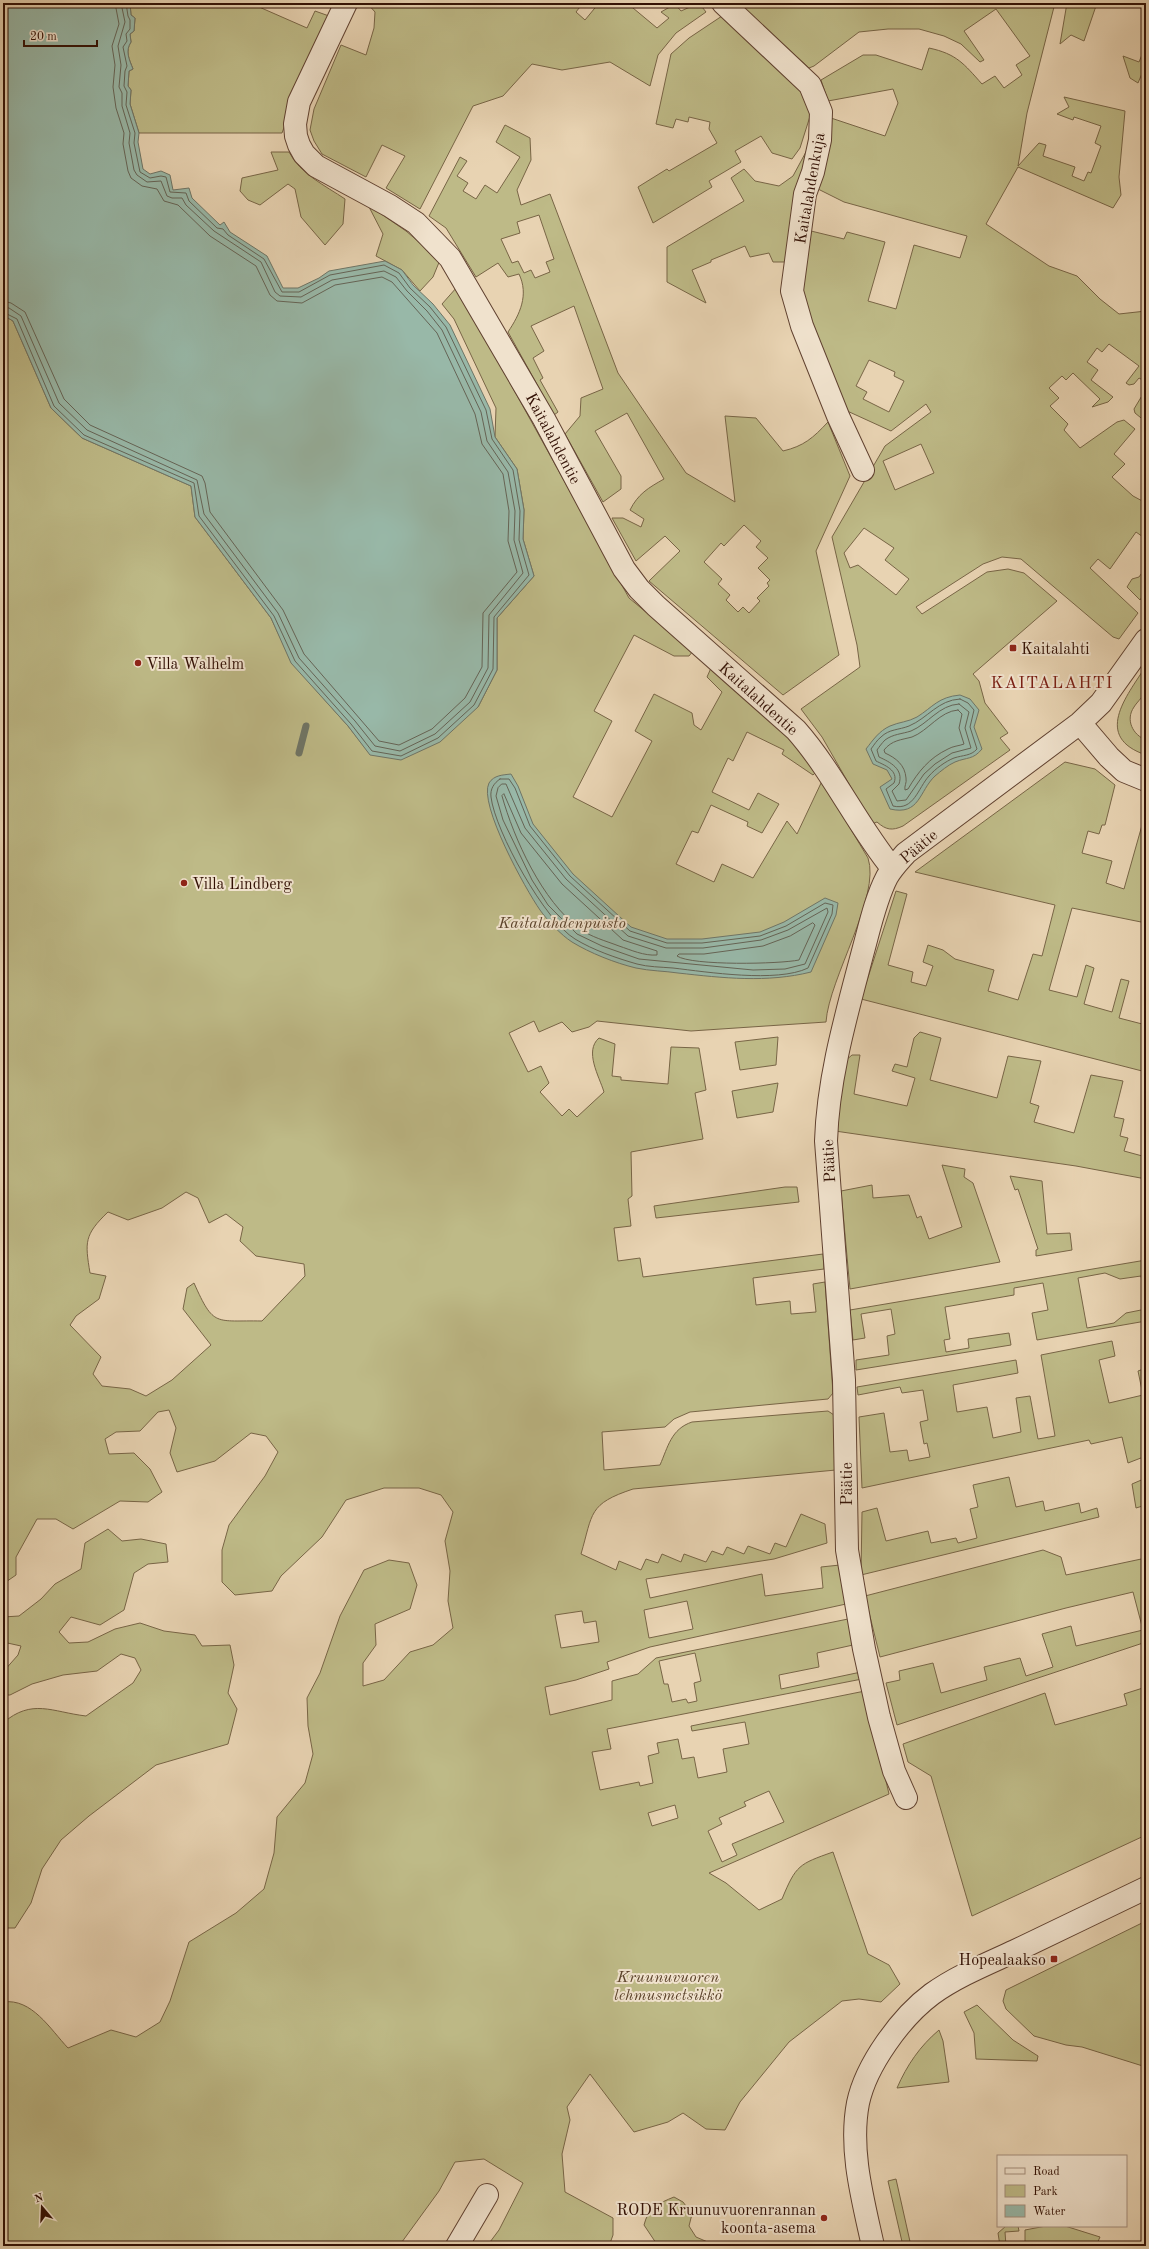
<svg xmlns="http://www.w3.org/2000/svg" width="1149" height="2249" viewBox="0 0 1149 2249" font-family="'Old Standard TT',serif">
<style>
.green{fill:#beba87;stroke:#786546;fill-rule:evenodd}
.water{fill:#98b8a8;stroke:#6f7566}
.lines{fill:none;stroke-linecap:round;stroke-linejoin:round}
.shore{stroke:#656456;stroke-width:1}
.stream{stroke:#6f7566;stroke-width:7}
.minor-casing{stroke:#604130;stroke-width:24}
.minor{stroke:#f0e2cd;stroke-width:22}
.poi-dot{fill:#8f2418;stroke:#f0e2cd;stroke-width:1.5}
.labels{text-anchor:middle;stroke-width:4;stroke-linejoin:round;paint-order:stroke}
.street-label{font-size:16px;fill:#321004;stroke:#f0e2cd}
.poi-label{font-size:16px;fill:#321004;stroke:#f0e2cd;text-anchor:start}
.park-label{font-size:16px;font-style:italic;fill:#5c432b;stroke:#f0e2cd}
.neighbourhood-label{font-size:17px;letter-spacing:1px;fill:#7a1f14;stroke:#f0e2cd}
</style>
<rect width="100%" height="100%" fill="#e8d3b2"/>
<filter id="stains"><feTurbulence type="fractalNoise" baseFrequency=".005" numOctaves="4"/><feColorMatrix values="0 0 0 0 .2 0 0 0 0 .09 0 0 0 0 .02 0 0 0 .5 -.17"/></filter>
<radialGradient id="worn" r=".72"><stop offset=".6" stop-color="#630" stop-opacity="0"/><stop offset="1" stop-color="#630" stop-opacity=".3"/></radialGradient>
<path class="green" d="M130 3H250L307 28 315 11 329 16 316 40 282 133H139L130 104 131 90 128 86 129 71 133 69C129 59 125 51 131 42L130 34 134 31 135 18 131 15Z
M367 3H583L576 12 585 20 599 3H627L657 28 669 18 661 12 675 4 681 11 699 3 706 12 676 33 658 55 650 86 610 62 562 70 532 64 503 96 473 106 420 209 386 188 405 156 382 145 366 177 322 154 314 141 310 130 314 109 341 45 366 55 374 28 375 12Z
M738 3H1055L1027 113 1018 166 1039 143 1046 145 1043 156 1075 167 1072 176 1084 181 1088 172 1091 173 1101 146 1095 143 1101 126 1074 117 1073 120 1057 114 1069 107 1064 97 1125 111 1119 177 1121 195 1113 208 1018 167 986 224 1049 266 1077 276 1100 299 1119 314 1146 311V382L1139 378 1134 384 1129 385 1126 383 1139 366 1109 344 1102 352 1097 348 1087 362 1098 370 1091 380 1113 397 1108 402 1092 407 1100 399 1073 373 1066 380 1062 376 1049 388 1059 398 1050 406 1068 424 1064 430 1080 448 1117 422 1124 420 1135 429 1114 454 1125 464 1112 477 1133 496 1146 503V539L1136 532 1110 569 1098 559 1090 568 1138 613 1119 639 1113 637 1021 559 1002 557 983 564 916 607 922 614 987 572 1008 569 1024 573 1057 601 973 674 979 681 985 703 1008 733 1000 738 1010 750 903 826C892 831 886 830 877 822L872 824 822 737 801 709 860 667 857 645 832 537 885 446 931 412 926 404 891 431 845 410 801 299 811 231 844 239 847 232 885 242 868 301 896 309 914 245 960 258 967 236 844 202 818 189 831 118 885 136 898 103 893 89 828 101 821 80 863 55H876L922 70 929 48C957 54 964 64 982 84L995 76 1004 88 1022 75 1016 65 1030 56 996 9 964 31 984 60 980 62 961 44 944 36 919 29H888L859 32 814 66 809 68ZM869 360 895 372 894 376 904 381 889 412 863 399 867 392 856 386ZM921 444 934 473 895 490 883 461ZM864 528 894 548 885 560 909 579 896 595 858 565 850 568 844 553Z
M1067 3H1097L1084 41 1071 35 1060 44Z
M722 16 799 84 812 110 800 148 792 159 772 153 761 136 735 151 741 162 709 181 712 187 653 223 638 187 667 169 669 171 717 143 709 129 710 122 689 117 688 122 676 119 673 128 656 124 671 54 689 38Z
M1146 45V64L1138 83 1130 78 1123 56 1139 62Z
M505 125 530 138 531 160 517 190 521 205 550 194 618 373 686 473 735 502 725 416 756 418 783 451C804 446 813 438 828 422L850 476 816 551 839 655 783 695 649 581 680 551 665 536 636 561 612 518H623L641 527 644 519 630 510C638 494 648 488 664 479L627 413 595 431 621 476V489L603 502 565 434 580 416 581 398 603 389 574 306 531 326 544 351 533 358 543 378 540 380 558 412 554 415 508 332C520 314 529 295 519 274L508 277 498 263 476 277 446 228 429 216 460 157 467 161 457 176 468 183 463 191 476 199 485 185 497 193 520 157 496 142ZM539 215 554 259 546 262 550 272 535 278 531 270 524 273 518 261 512 263 501 239 520 233 517 222ZM744 525 761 541 756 547 768 558 758 568 770 580 767 583 769 586 757 598 760 601 749 613 743 607 738 612 726 600 730 595 718 584 722 579 704 562 721 543 724 546Z
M807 150 785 262H773L769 253 750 257 745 246 711 260V262L692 270 706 303 667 282V247L744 201 731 178 744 169 755 181 779 186 793 176Z
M271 152H289C300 174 326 186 345 199L343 224 325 245 301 217 295 189 288 184 260 205 248 200 240 191 242 178 278 170Z
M368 205 406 231 440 260 433 277 420 291 402 270 376 256 383 234Z
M457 287 629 598 693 651 689 656H674L634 635 594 711 612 721 573 797 612 817 652 741 635 731 654 694 692 713 694 725 701 730 722 692 707 677 711 668 795 742 816 772 813 775 782 754 784 750 747 732 733 761 728 758 712 792 749 810 758 793 779 804 762 833 747 826 748 822 711 805 698 833 692 831 676 864 714 882 722 864 753 878 787 821 797 834 822 781 868 858C881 896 829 978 826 1022L691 1031 597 1021 589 1027 572 1032 562 1022 539 1032 534 1021 509 1033 528 1072 541 1066 549 1083 540 1092 562 1116 569 1109 577 1117 604 1092C599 1076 584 1051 599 1038L615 1044 612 1076 621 1077V1080L668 1084 671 1047 699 1048 706 1090 695 1093 703 1139 631 1152 632 1196 628 1199 631 1226 614 1228 618 1261 640 1258 643 1277 823 1254 824 1269 753 1278 756 1305 790 1301 791 1314 816 1312 813 1284 825 1282 833 1393 828 1399 690 1412 674 1419 665 1427 602 1432 604 1470 660 1465C668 1447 671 1429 692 1422L828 1411 834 1415 836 1470 633 1489C588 1504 593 1513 581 1554L616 1570 619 1561 641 1570 646 1559 658 1563 662 1554 681 1562 684 1554 706 1562 712 1551 723 1555 727 1547 744 1554 748 1546 770 1554 775 1543 786 1547 801 1514 825 1524 827 1543 774 1559 646 1579 650 1598 762 1574 765 1596 823 1588 821 1567 840 1565 846 1604 650 1647 607 1662 609 1669 576 1680 545 1687 550 1715 612 1700V1681L638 1674 656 1658 848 1619 853 1645 817 1653 819 1667 779 1675 781 1689 861 1672 862 1679 607 1729 611 1749 592 1752 600 1790 639 1782 640 1786 653 1783 648 1756 659 1753 657 1743 678 1739 682 1759 694 1757 698 1778 727 1772 723 1749 749 1744 745 1722 692 1731 691 1726 865 1691 889 1794 709 1873 726 1883 759 1910 782 1899C796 1865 799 1864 833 1852L868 1954 889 1965 900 1984 881 2002 859 1999 842 2001 789 2042 740 2102 725 2130 706 2129 683 2113 668 2122 634 2132 590 2074 567 2107 570 2120 562 2154 565 2192 613 2218V2235L609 2246H487L499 2230 523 2183 484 2159 455 2162 439 2191 399 2246H3V2002C32 1998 50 2029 68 2048L111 2030 136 2037 160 2022 170 2001 189 1942 236 1913 264 1889 274 1853 277 1817 305 1783 313 1754 308 1726 307 1698 320 1673 340 1616 364 1570 389 1560 409 1563 417 1585 410 1609 375 1624 376 1645 363 1663V1686L384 1680 410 1652 433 1645 453 1628 448 1601 450 1571 445 1541 453 1512 441 1495 419 1488H384L346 1500 322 1537 281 1576 272 1591 235 1595 222 1582V1550L229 1525 265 1476 278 1452 266 1436 251 1433 215 1461 177 1472 170 1453 176 1428 169 1410 158 1412 140 1431 116 1432 105 1439 109 1454 134 1453 150 1469 162 1492 148 1502 120 1501 73 1529 56 1519H37L16 1557V1575L3 1584V315L13 321 51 408 82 438 191 486 195 517 271 618 292 663 348 726 370 754 478 707 497 670V618L534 576 523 539 524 510 517 469 495 437 496 408 454 319 442 304ZM186 1192 198 1198 209 1223 226 1214 243 1227 240 1241 256 1256 304 1264 305 1276 262 1321C215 1320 214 1328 194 1283L187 1288 183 1309 211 1345 172 1380 146 1396 130 1389 102 1386 93 1374 101 1357 70 1325 76 1316 99 1299 106 1276 90 1273C85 1242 84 1235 108 1212L128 1220 162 1208ZM687 1601 693 1629 649 1638 644 1610ZM582 1611 584 1623 596 1621 599 1642 561 1648 555 1615ZM695 1653 701 1681 694 1683 697 1701 688 1703 686 1699 672 1702 668 1684H664L659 1661ZM769 1791 784 1822 732 1844 737 1855 722 1862 708 1831 722 1824 719 1818 746 1806 744 1802ZM675 1805 678 1818 652 1826 648 1813Z
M1146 389V422L1135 413 1134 409Z
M1146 567V591L1140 600 1127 587 1132 579 1139 577Z
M1146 666C1146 673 1147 682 1146 689 1145 695 1137 702 1134 707 1125 720 1133 735 1146 740V755C1093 737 1126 697 1146 666Z
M1065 762 1095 769 1115 785 1105 825H1102L1099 834 1088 831 1082 853 1112 861 1106 883 1124 889 1146 811V923L1072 908 1049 990 1077 997 1086 965 1094 968 1084 1004 1112 1012 1121 979 1129 981 1119 1018 1146 1025V1072L861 999 896 891 907 894 888 965 913 972 911 982 926 986 933 966 923 962 928 945 943 950 955 959 994 970 988 991 1018 1000 1033 954 1042 956 1055 905 915 872Z
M920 1032 941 1038 930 1080 997 1098 1008 1056 1041 1061 1030 1103 1039 1106 1034 1122 1074 1133 1091 1075 1123 1081 1114 1117 1124 1119 1120 1136 1128 1138 1124 1151 1146 1157V1179L1076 1166 835 1131 845 1061 852 1055H860L854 1094 907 1106 915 1078 892 1071 895 1064 907 1067 914 1038Z
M778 1037 776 1065 740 1070 735 1042Z
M778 1083 773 1112 737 1118 732 1091Z
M942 1165 965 1169 964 1177 973 1183 1000 1262 850 1289 841 1191 872 1185 873 1198 909 1195 917 1218 921 1216 929 1239 962 1227Z
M1010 1176 1042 1181 1047 1234 1070 1233 1072 1250 1036 1256V1250L1038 1249 1018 1189 1015 1190Z
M785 1187H797L799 1202 656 1218 654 1206Z
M1146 1260V1300L1141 1276 1120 1279 1105 1273 1078 1278 1087 1328 1114 1323 1126 1313 1146 1309V1321L1037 1340 1032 1313 1048 1310 1043 1283 1014 1288V1295L945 1307 950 1339 944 1340 946 1352 969 1348 968 1339 1009 1333 1011 1345 856 1370V1360L889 1355 887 1336 895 1334 891 1309 861 1314 865 1338 853 1340 850 1310Z
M1112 1341 1115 1356 1099 1360 1109 1403 1143 1395 1138 1371 1146 1368V1456L1128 1463 1122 1437 1091 1444 1089 1440 862 1488 859 1417 884 1413 890 1452 907 1450 909 1461 930 1457 927 1443 924 1444 920 1422 928 1420 923 1390 902 1393 900 1387 858 1395 857 1387 1016 1360 1018 1373 953 1385 957 1412 987 1407 993 1438 1021 1432 1016 1398 1030 1396 1038 1439 1055 1436 1041 1355Z
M1009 1477 1016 1507 1043 1501 1045 1511 1079 1503 1081 1513 1097 1508 1099 1517 861 1575 862 1512 877 1508 886 1541 928 1531 931 1543 956 1538 958 1543 977 1538 970 1509 978 1507 973 1485Z
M1146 1478V1505L1136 1508 1132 1484Z
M108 1529 122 1541 141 1539 166 1544 168 1562 148 1564 134 1573 124 1610 100 1625 71 1617 59 1632 69 1643 88 1642 115 1629 140 1623 164 1631 195 1635 202 1646 230 1645 234 1665 228 1693 237 1709 228 1744 156 1765 89 1816 61 1840 42 1869 31 1903 15 1928H3V1723C32 1698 52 1712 86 1716L133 1683 141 1670 135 1658 121 1654 97 1671 63 1675 32 1684 10 1695H3V1672L18 1655 21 1646 3 1642V1617L19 1616 41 1599 55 1584 81 1569 85 1543Z
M1043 1550 1061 1557 1066 1575 1146 1558V1642L897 1725 886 1683 900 1680 899 1671 933 1663 941 1693 987 1680 984 1667 1020 1658 1026 1676 1053 1667 1042 1634 1071 1626 1076 1646 1143 1630 1133 1592 1066 1608 880 1657 865 1596Z
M1146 1687V1835L972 1916 931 1776 908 1762 903 1744 1045 1693 1055 1725 1127 1705 1124 1694Z
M1146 1921V2067L1082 2047 1066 2045 1034 2036 1006 2009 1003 2001 1006 1990Z
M977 2005 1013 2040 1038 2056 1037 2061 976 2059 974 2033 964 2012Z
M939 2030 943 2041 949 2082 897 2088C907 2065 920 2046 939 2030Z
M896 2179 911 2246H903L888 2181Z
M674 2197 683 2202 692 2214 689 2226 696 2237 710 2243 712 2246H651L656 2243 644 2225C648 2208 659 2203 674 2197Z
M1006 2226H1018L1019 2231 1005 2232 1006 2246H1000L998 2233Z
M1046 2226H1065L1100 2237 1096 2246H1025V2230Z"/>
<path class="water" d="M3 3H130L131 15 135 18 134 31 130 34 131 42C125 51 129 59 133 69L129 71 128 86 131 90 130 104 139 133 138 142 143 169 150 174 161 171 170 175 173 190 189 188 192 198 220 225 224 222 230 232 267 256 283 288H298L319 278 329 271 385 261 402 270 413 285 433 304 450 325 490 409 495 437 517 469 524 510 523 539 534 576 497 618V670L478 707 440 742 401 760 370 755 348 726 291 663 271 618 195 517 191 486 82 438 51 408 13 321 3 315Z
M960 695 970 699 979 710 974 727 982 749C973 760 967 757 955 762 948 765 941 771 935 776 919 791 920 816 890 809L880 787 892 779 887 770 873 764 866 749C873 740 879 731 890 726 899 722 908 722 917 717 933 707 938 697 960 695Z
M511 774 518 786 533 824 573 874 631 927 667 939H702L760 932 784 922 825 898 838 903 836 915 811 972C767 983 723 978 678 973 665 971 650 971 636 968 615 963 590 953 572 942 561 935 547 920 540 910 526 890 478 804 489 783 494 775 503 775 511 774Z"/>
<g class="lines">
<path class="shore" d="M3 301 11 303 25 312 64 399 90 425 202 476 205 483 210 512 283 610 304 654 379 741 399 745 432 729 465 698 482 667 483 613 517 572 508 541 509 511 503 474 482 444 475 414 437 333 392 282 382 277 335 285 302 303 277 301 270 295 256 266 210 236 178 205 164 201 157 189 142 186 131 178 128 171 123 144 124 133 116 108 113 87 115 65 112 46 119 24 115 3
M3 307 9 308 21 316 59 403 87 430 197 480 204 514 278 613 299 658 355 721 375 746 400 751 435 734 470 702 488 668 489 615 523 573 514 540 515 511 508 472 487 441 481 412 442 330 427 311 407 291 396 277 384 271 332 280 301 297 280 296 275 292 261 262 214 231 186 205 182 198H172L167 196 161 181 147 182 137 175 134 170 129 143 130 133 122 106V93L119 87 121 65 118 46 125 22 121 3
M3 312 17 319 54 406 84 435 194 483 199 516 274 616 295 661 351 724 372 751 401 756 438 738 474 705 493 669 494 617 529 575 519 540 520 511 513 470 492 439 486 410 446 327 430 307 410 288 399 273 384 265 330 275 299 292H282L264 259 228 235 223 229 217 228 189 201 186 193 170 192 166 177 161 176 150 178 140 172 134 143 135 133 126 105 127 92 124 86 125 71 127 66 123 47 127 41 126 34 130 29V20L128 16 126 3
M960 699 968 703 974 710 970 727 977 749C971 756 963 755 954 758 946 761 935 769 929 776 918 788 914 811 893 806L886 789 894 783C899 770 884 765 876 761L871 749C874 745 877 740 881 737 889 729 899 730 909 726 928 718 938 700 960 699Z
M959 704 969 712 965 728 971 748 952 753 935 764 924 774 906 800 897 801 892 791 899 784C904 769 890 762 879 757L877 750C879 747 882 743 885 740 893 734 902 734 911 731 928 724 939 705 959 704Z
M958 710 962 714 959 728 964 744C959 746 953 746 948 749 929 758 918 772 908 789L905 790C904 786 907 783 906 778 905 765 896 758 885 753L884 750C892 740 901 740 912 737 928 731 940 711 958 710Z
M500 779H509L515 788 530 826 570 876 630 931 667 943H702L760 936 786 926 825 903 833 905 832 914 808 968C777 983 707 972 673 968 661 967 648 967 637 964 616 958 593 950 575 939 545 921 495 831 491 797 490 789 494 783 500 779Z
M502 784H506L525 828 566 879 628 936 666 948H703L761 940 788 930 827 908 828 912 805 964 785 969 753 970 639 959 602 946 577 934 548 905 532 880 503 820 496 796 498 788Z
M504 794 521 833 562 884 623 940 657 951V955C644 956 631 950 619 946 606 941 591 937 580 929 542 901 514 839 502 796Z
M813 923 815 925 799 960C780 964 692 966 677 956L679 954H704L763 946 790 936Z"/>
<path class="stream" d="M299 753 306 726"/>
<defs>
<path id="minor" d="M346 3 299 102 295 124 296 136 299 145 304 154 316 166 390 206 416 223 450 258 544 419 624 569 639 589 656 606 796 730C833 772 857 825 892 868
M723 3 810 85 821 112 820 140 813 172 805 194 792 291 802 326 838 416 863 470
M1080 723 1109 757 1124 771 1146 780
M906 1798 894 1771 879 1717 864 1649 847 1550 844 1380 826 1141C828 1078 846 1016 862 955 869 930 875 900 887 877 892 868 899 861 906 853L1080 723 1101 703 1146 640
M457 2246 487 2195
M873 2246C863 2200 849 2150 858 2103 866 2065 901 2017 932 1994 957 1976 987 1964 1015 1951 1059 1930 1102 1909 1146 1888"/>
</defs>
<use href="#minor" class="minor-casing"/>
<use href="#minor" class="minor"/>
</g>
<g class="poi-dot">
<rect x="1009" y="644" width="8" height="8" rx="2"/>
<circle cx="138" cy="663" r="4"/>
<circle cx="184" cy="883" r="4"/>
<rect x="1050" y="1955" width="8" height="8" rx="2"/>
<circle cx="824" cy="2218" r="4"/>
</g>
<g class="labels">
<g class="street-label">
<text transform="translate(809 188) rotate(-80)" y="6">Kaitalahdenkuja</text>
<text transform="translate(554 438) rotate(62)" y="6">Kaitalahdentie</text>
<text transform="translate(759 698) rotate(42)" y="6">Kaitalahdentie</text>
<text transform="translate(918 846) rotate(-40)" y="6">Päätie</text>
<text transform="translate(828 1161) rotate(-93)" y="6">Päätie</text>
<text transform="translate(846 1484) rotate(-90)" y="6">Päätie</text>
</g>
<g class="poi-label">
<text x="1021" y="654">Kaitalahti</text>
<text x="146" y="669">Villa Walhelm</text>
<text x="192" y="889">Villa Lindberg</text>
<text x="1046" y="1965" text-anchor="end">Hopealaakso</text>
<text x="816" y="2215" text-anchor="end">RODE Kruunuvuorenrannan<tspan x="816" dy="18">koonta-asema</tspan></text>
</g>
<g class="park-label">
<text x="562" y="928">Kaitalahdenpuisto</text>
<text x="668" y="1982">Kruunuvuoren<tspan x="668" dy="18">lehmusmetsikkö</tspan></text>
</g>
<g class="neighbourhood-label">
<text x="1052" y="688">KAITALAHTI</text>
</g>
</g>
<rect width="1149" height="2249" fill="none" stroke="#e8d3b2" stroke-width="16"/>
<rect x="4" y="4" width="1141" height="2241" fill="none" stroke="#321004" stroke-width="2"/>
<rect x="8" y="8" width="1133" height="2233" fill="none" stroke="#321004"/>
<rect x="997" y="2155" width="130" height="72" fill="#f0e2cd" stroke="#a48e7d"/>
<rect x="1005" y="2168" width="20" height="6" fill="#f0e2cd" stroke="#a48e7d"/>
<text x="1033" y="2175" font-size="12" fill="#321004">Road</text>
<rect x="1005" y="2185" width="20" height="12" fill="#beba87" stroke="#a48e7d"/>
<text x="1033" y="2195" font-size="12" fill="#321004">Park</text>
<rect x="1005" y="2205" width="20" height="12" fill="#98b8a8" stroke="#a48e7d"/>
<text x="1033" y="2215" font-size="12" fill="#321004">Water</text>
<g transform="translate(42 2207) rotate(341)" stroke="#f0e2cd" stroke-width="3" paint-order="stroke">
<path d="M0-3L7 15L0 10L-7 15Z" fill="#321004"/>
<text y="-6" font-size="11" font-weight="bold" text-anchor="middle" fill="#321004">N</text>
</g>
<path d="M24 40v6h73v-6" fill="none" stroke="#321004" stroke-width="2"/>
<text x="30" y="40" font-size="12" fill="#321004" stroke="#f0e2cd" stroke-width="3" paint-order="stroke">20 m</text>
<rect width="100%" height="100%" filter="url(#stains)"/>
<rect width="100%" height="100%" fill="url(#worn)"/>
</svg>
